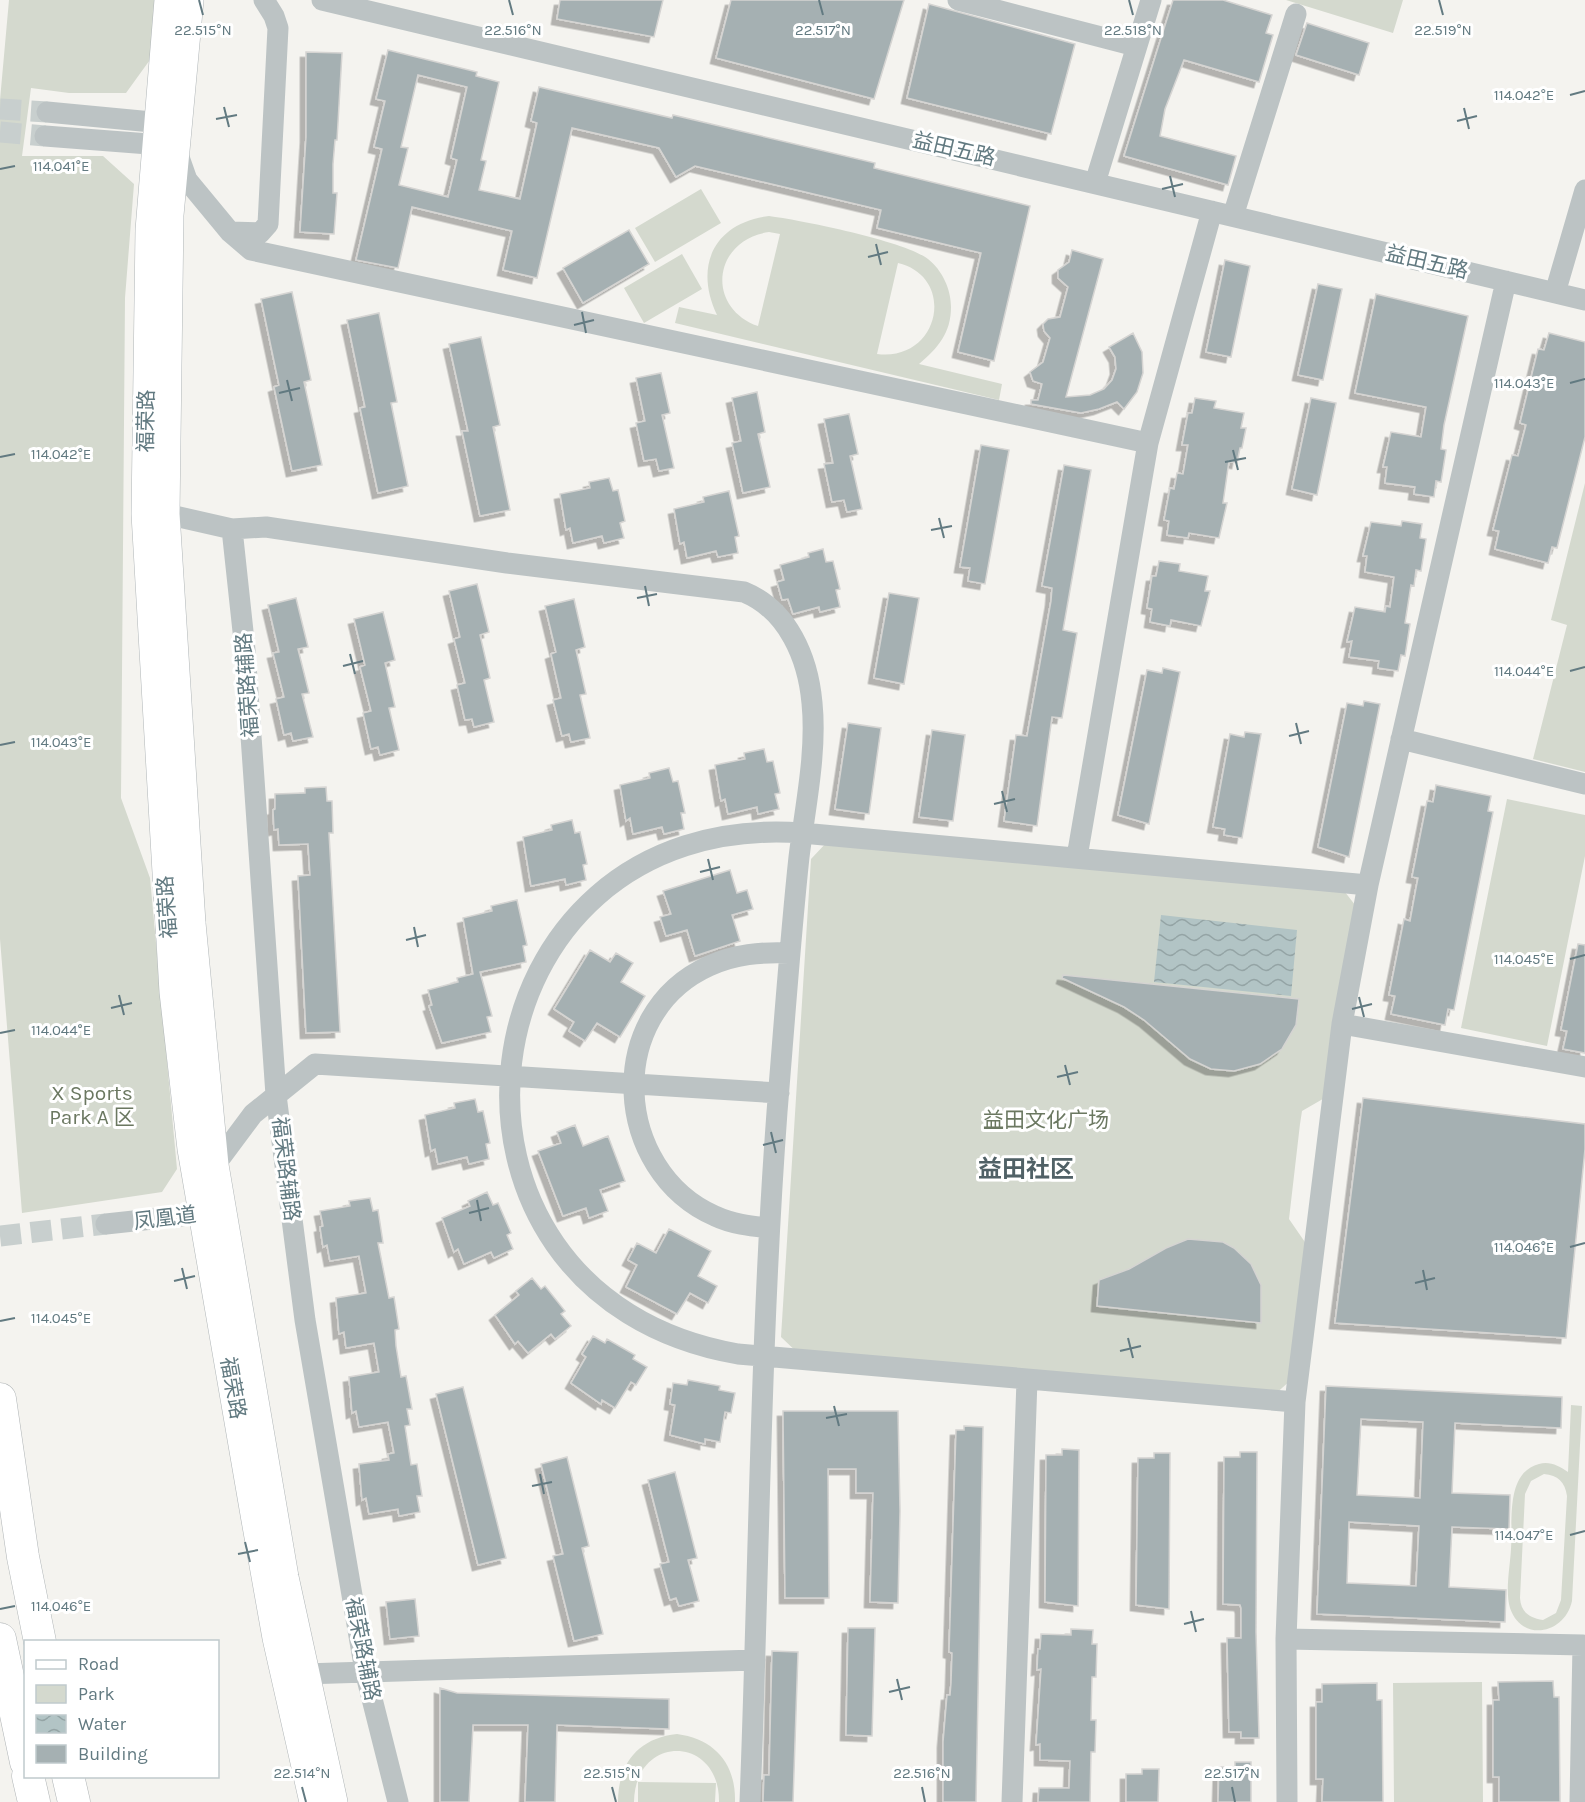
<svg xmlns="http://www.w3.org/2000/svg" width="1585" height="1802" viewBox="0 0 1585 1802" font-family="Karla,'Noto Sans SC',sans-serif">
<style>
.green{fill:#d4d9ce;fill-rule:evenodd}
.water{fill:url(#water-waves)}
.building{fill:#a5b0b2;stroke:#d5d4d2;stroke-width:1.5;fill-rule:evenodd;filter:url(#shadow)}
.lines{fill:none;stroke-linecap:round;stroke-linejoin:round}
.minor-tunnel{stroke:#c8cfce;stroke-width:21;stroke-dasharray:21 10;stroke-linecap:butt}
.major-casing{stroke:#b0b6b8;stroke-width:28}
.highway-casing{stroke:#b0b5b7;stroke-width:33}
.minor{stroke:#bcc3c4;stroke-width:21}
.major{stroke:#fff;stroke-width:27}
.highway{stroke:#fff;stroke-width:32}
.ticks{fill:none;stroke:#627a81;stroke-width:2}
.labels{text-anchor:middle;stroke-width:6;stroke-linejoin:round;paint-order:stroke}
.street-label{font-size:21px;fill:#627a81;stroke:#fff}
.park-label{font-size:21px;fill:#6b7861;stroke:#fff}
.quarter-label{font-size:24px;font-weight:bold;fill:#506166;stroke:#fff}
.ticks-label{font-size:15px;text-anchor:middle;fill:#627a81;stroke:#fff;stroke-width:6;stroke-linejoin:round;paint-order:stroke}
</style>
<defs>
<pattern id="water-waves" width="16" height="10" patternUnits="userSpaceOnUse" patternTransform="scale(1.5)"><rect width="16" height="10" fill="#b2c4c5"/><path d="M0 5q4-4 8 0t8 0" fill="none" stroke="#94a4a5"/></pattern>
<filter id="shadow"><feDropShadow dx="-5.5" dy="5.5" stdDeviation="0" flood-color="#0004"/></filter>
</defs>
<rect width="100%" height="100%" fill="#f4f3ef"/>
<path class="green" d="M9 0H157L152 57 126 93H69L31 88 22 156H103L134 184 125 298 121 798 150 878 177 1169 162 1192 22 1213 0 939V100Z
M1286 0H1403L1393 33Z
M701 189 721 223 655 262 635 228Z
M769 216C800 220 905 241 928 259 942 270 951 289 951 307 951 333 938 348 919 364L1002 384 999 400 675 323 679 307 717 315C694 267 713 223 769 216ZM769 232 780 234 758 326C705 307 713 240 769 232ZM898 263C957 277 940 362 877 354Z
M682 254 702 289 644 323 624 288Z
M1585 483V772L1533 759 1567 625 1551 620Z
M1507 799 1585 815V856L1547 1046 1461 1028Z
M827 842 1341 887 1359 910 1328 1096 1302 1111 1300 1124 1289 1219 1309 1248 1291 1380 1273 1396 802 1357 781 1337 811 859Z
M1571 1405 1582 1406 1572 1601C1565 1634 1522 1643 1510 1608 1505 1591 1510 1567 1511 1549 1513 1522 1505 1473 1539 1464 1550 1461 1559 1466 1568 1472ZM1544 1474C1558 1475 1565 1482 1567 1496L1561 1600 1556 1613 1543 1620C1529 1618 1521 1612 1520 1598L1525 1494 1531 1481Z
M1482 1682 1483 1802H1394L1393 1683Z
M677 1734C715 1739 736 1764 735 1802H719C720 1735 635 1733 634 1802H618C618 1764 638 1738 677 1734Z
M638 1782 716 1783 715 1802H638Z"/>
<path class="water" d="M1161 915 1297 930 1291 996 1154 982Z"/>
<path class="building" d="M560 0H663L654 37 557 19Z
M731 0H904L874 99 716 58Z
M1173 0H1223L1272 15 1266 33 1273 35 1259 82 1184 60 1165 109 1160 136 1236 156 1228 185 1124 156Z
M929 4 1075 44 1051 134 907 98Z
M1307 23 1369 43 1359 75 1296 55Z
M388 50 477 72 476 76 499 82 481 160 486 161 479 190 520 199 537 123 531 121 539 87 672 118 673 115 875 163 874 168 1030 206 994 361 958 352 981 253 877 228 881 210 695 166 676 177 659 148 572 128 537 278 503 270 512 231 412 207 398 268 356 260 382 149 374 147 385 101 376 99ZM418 75 467 87 451 158 457 160 448 197 399 185 408 148 401 147Z
M306 52 342 53 337 140H335L333 164V193H337L334 234 300 232 306 137Z
M629 230 649 264 583 303 563 268Z
M1072 250 1103 259 1066 397 1090 395 1104 389 1112 380 1116 369 1115 357 1109 347 1133 333 1142 352 1143 373 1137 392 1124 409 1117 402 1099 409 1081 413 1031 404V400H1038L1042 384 1033 381 1030 372 1043 362 1050 338 1044 331 1043 324 1048 319 1060 317 1068 287 1058 278V270L1069 262Z
M1225 260 1250 266 1231 357 1206 352Z
M1318 284 1342 289 1323 380 1298 375Z
M292 292 311 380 304 382 322 465 292 471 274 387 279 385 261 299Z
M1376 294 1468 316 1444 425 1441 449 1446 450 1441 482 1436 481 1434 497 1414 494 1415 487 1385 483 1387 467H1383L1391 432 1421 437 1426 407 1355 393Z
M379 313 397 402 391 403 408 486 378 493 360 408 365 407 347 320Z
M1549 333 1585 342V437L1557 548 1552 547 1548 563 1495 549 1499 531 1493 530 1512 455 1518 456 1526 425 1520 423 1538 349 1544 350Z
M481 337 500 425 493 427 510 510 480 516 462 431H468L449 344Z
M661 373 670 413 662 415 674 468 659 471 656 459 644 461 636 423 645 421 636 378Z
M757 392 765 432 758 434 770 487 743 493 732 443 741 441 732 398Z
M1195 398 1216 401 1214 408 1244 413 1241 428H1246L1242 448H1240L1237 463 1229 461 1223 503H1227L1219 538 1189 533 1188 538 1167 535 1169 521 1164 520 1170 488 1174 489 1177 473 1183 474 1188 445H1182L1188 413H1192Z
M1311 398 1336 403 1317 495 1292 489Z
M849 414 858 454 850 456 862 509 847 512 844 500 832 502 824 464 833 463 824 419Z
M981 445 1009 450 985 584 968 581 970 568 960 567Z
M1064 465 1091 470 1063 630 1077 633 1062 718 1052 717 1037 826 1004 821 1016 735 1027 736 1051 601 1052 588 1042 586Z
M609 478 613 491 618 490 625 521 620 523 624 538 604 543 602 536 573 543 570 528 566 530 560 494 590 488 589 482Z
M729 491 739 536 735 537 738 553 718 557 716 551 687 558 684 542 680 544 674 509 704 502 703 497Z
M1402 521 1422 524 1420 538 1426 539 1421 571 1416 570 1414 586 1411 585 1405 623 1410 624 1405 656 1401 655 1398 671 1378 668 1379 661 1349 657 1352 641 1347 642 1355 607 1385 612 1386 606 1390 607 1394 577 1365 572 1367 556H1363L1371 522 1401 526Z
M823 549 826 562 833 561 840 589 836 590 840 607 820 612 819 607 793 614 788 599 782 600 777 582 784 580 780 565 809 557 808 553Z
M1159 561 1180 564 1179 571 1208 576 1205 591H1210L1201 626 1171 620 1170 626 1150 622 1152 609 1147 608 1152 576H1156Z
M477 584 489 632 480 635 490 678 484 680 494 722 474 727 472 719 465 720 457 685 465 683 454 639 460 637 449 591Z
M889 593 919 598 904 684 874 678Z
M296 598 308 647 298 649 309 693 302 694 313 737 293 741 291 733 284 735 276 699 284 697 273 653 279 652 268 605Z
M574 599 585 647 576 650 586 694 580 695 590 738 571 742 569 734 562 736 553 700 561 698 551 654 556 652 545 606Z
M383 612 395 660 385 663 395 707 389 708 399 750 380 755 378 747 371 749 363 713 371 711 360 667 365 665 354 619Z
M1163 668 1180 672 1149 824 1118 815 1147 670 1162 673Z
M1364 701 1380 704 1349 857 1318 847 1347 703 1363 706Z
M848 723 881 728 869 814 835 809Z
M932 730 965 735 953 821 919 817Z
M1245 732 1261 734 1242 838 1224 835 1225 829 1213 827 1230 734 1244 737Z
M764 749 767 762 773 761 780 793 775 794 779 809 758 814 757 807 728 814 725 799 721 801 715 765 745 759 744 753Z
M669 768 673 782 678 781 685 813H681L684 829 664 834 662 827 633 834 630 818 626 821 620 785 650 778 649 773Z
M1436 785 1491 796 1488 811 1493 812 1454 1010 1448 1009 1445 1025 1391 1014 1395 996 1389 995 1404 919 1410 921 1416 888 1418 878 1412 877 1427 801 1433 802Z
M326 787 327 801H332L333 833H329L340 1032 306 1033 298 876 310 875 308 844 279 845 278 829 274 830 273 810 275 809V794L305 793V788Z
M572 820 575 833 580 832 587 864 583 865 586 880 566 885 565 879 531 886 523 837 552 830 551 825Z
M730 870 737 893 747 890 753 909 732 915 740 941 695 956 687 930 666 936 660 917 671 914 663 891Z
M517 900 527 945 523 946 526 962 480 972 492 1016 487 1017 491 1032 442 1043 429 1006 432 1005 428 990 458 982 457 978 473 974 463 918 492 911 491 906Z
M1578 944 1585 945V1053L1563 1049 1567 1031 1561 1030Z
M590 950 610 962 616 953 633 963 621 982 645 996 620 1037 597 1023 585 1041 569 1031 574 1022 554 1009Z
M1063 975 1299 999 1296 1025 1282 1049 1260 1064 1234 1071 1211 1069 1190 1059 1144 1020 1124 1007 1062 978Z
M1363 1098 1585 1124V1149L1566 1338 1335 1323Z
M475 1099 478 1112 483 1111 490 1143 486 1144 489 1159 469 1164 467 1157 438 1164 435 1149 431 1151 425 1115 455 1108 454 1103Z
M575 1125 583 1146 608 1136 625 1181 600 1190 608 1211 589 1218 586 1208 563 1216 538 1151 561 1143 557 1132Z
M487 1192 493 1205 498 1203 511 1233 507 1235 513 1249 494 1258 491 1252 464 1264 458 1249 454 1252 442 1218 470 1206 468 1201Z
M370 1198 373 1211 378 1210 383 1243H378L389 1298 394 1297 399 1329 395 1330 396 1346 401 1377 406 1376 412 1409H407L410 1425 405 1426 411 1465 417 1464 422 1496H417L420 1512 399 1516 398 1509 369 1514 366 1498 362 1500 359 1464 389 1460 388 1454 394 1453 388 1422 359 1427 356 1411 352 1413 349 1377 379 1372 374 1343 346 1348 344 1332 339 1334 336 1298 366 1293 359 1256 330 1261 327 1245 323 1247 320 1227 323 1226 320 1211 350 1206 349 1201Z
M669 1229 711 1251 698 1276 717 1286 708 1303 690 1293 677 1314 626 1287 637 1265 628 1260 637 1243 656 1253Z
M1188 1239 1223 1242 1234 1248 1251 1264 1261 1285V1323L1097 1306 1099 1280 1129 1269 1166 1248Z
M532 1278 541 1289 545 1286 565 1311 561 1314 571 1326 555 1339 551 1334 528 1353 518 1341 515 1344 495 1315 519 1295 516 1291Z
M593 1336 605 1343 607 1339 635 1355 633 1359 647 1367 636 1385 631 1382 615 1408 602 1400 601 1404 571 1383 586 1357 582 1354Z
M688 1380 720 1386 719 1390 735 1393 731 1413 725 1412 720 1442 705 1439V1444L670 1435 675 1405 670 1404 673 1383 687 1385Z
M1326 1386 1562 1397 1561 1428 1455 1423 1452 1493 1510 1495 1509 1529 1452 1527 1449 1587 1506 1590 1505 1622 1317 1614ZM1361 1419 1423 1422 1420 1498 1357 1495ZM1349 1522 1419 1526 1416 1586 1347 1583Z
M463 1387 506 1558 478 1565 436 1394Z
M783 1411H898L900 1511 898 1603 870 1602 873 1493H856V1469H828L829 1598H785Z
M964 1426 983 1427 976 1802H943V1742L947 1695H950L951 1683 952 1653 949 1652 956 1430H964Z
M1062 1449 1079 1450 1078 1606 1045 1602 1046 1455H1062Z
M1240 1452H1257L1256 1632 1259 1738H1241V1732H1229L1227 1638H1241V1608L1240 1605 1223 1604 1224 1457H1240Z
M1154 1453H1170L1169 1609 1136 1605 1138 1458H1154Z
M567 1457 589 1546 582 1548 603 1634 574 1641 553 1556 563 1554 541 1464Z
M675 1472 697 1558 688 1560 699 1601 679 1606 676 1598 670 1600 660 1564 669 1562 648 1480Z
M415 1599 419 1636 390 1639 386 1602Z
M848 1628H875L872 1736 846 1735Z
M1071 1629 1093 1630 1092 1644H1097L1096 1677H1092L1091 1720H1096L1095 1752H1091L1090 1802H1038L1039 1788H1069L1070 1761 1040 1760V1744L1036 1745 1041 1669 1037 1670 1038 1649H1040L1041 1634 1071 1635Z
M772 1651 798 1652 793 1802H763L764 1775H769Z
M1553 1681 1554 1697H1559L1560 1802H1499V1777H1493V1700H1499L1498 1682Z
M1377 1683V1700H1382L1383 1802H1322L1323 1779H1316V1702H1322V1684Z
M440 1688 457 1693 669 1699V1729L557 1725 555 1802H525L528 1725H473L469 1802H440Z
M1235 1762H1251V1802H1218L1219 1767H1235Z
M1142 1769H1159L1158 1802H1126V1774H1142Z"/>
<g class="lines">
<path class="minor-tunnel" d="M0 109 47 112
M0 132 45 136
M0 1236 106 1224"/>
<defs>
<path id="major" d="M168 0 149 230 145 514 173 992 191 1149 255 1520 276 1638 313 1802
M190 0 170 215 166 514 192 923 215 1165 285 1577 334 1802"/>
<path id="highway" d="M0 1399 23 1557 40 1642
M0 1639 26 1762
M28 1776 34 1802
M68 1776 74 1802"/>
</defs>
<use href="#major" class="major-casing"/>
<use href="#highway" class="highway-casing"/>
<path class="minor" d="M322 0 1585 300
M958 0 1136 46
M47 112 173 124
M45 136 175 146 187 180 230 232 251 250 1148 443
M1095 183 1151 0
M1233 216 1296 14
M230 232 260 233 268 224 278 28 274 16 264 0
M1555 293 1585 190
M166 514 232 529 266 527 507 563 744 592C788 610 808 658 812 703 817 753 805 807 799 857 790 942 784 1027 777 1112 760 1341 759 1572 750 1802
M232 529 245 650 276 1095 305 1320 365 1671 398 1802
M1401 739 1585 784
M1077 857 1148 443 1212 211
M1342 1024 1585 1067
M215 1165 253 1114 315 1064 779 1093
M106 1224 217 1212
M769 1228C750 1226 732 1224 715 1216 613 1171 603 1014 709 966 735 954 761 952 789 953
M1295 1402 738 1354C397 1295 454 808 802 833L1368 885
M1286 1639 1583 1645 1580 1802
M304 1674 755 1660
M1012 1802 1027 1380
M1287 1802 1286 1639 1295 1402 1342 1024 1368 885 1506 281"/>
<use href="#major" class="major"/>
<use href="#highway" class="highway"/>
</g>
<path class="ticks" d="M199 0 203 15M509 0 513 15M819 0 823 15M1129 0 1133 15M1439 0 1443 15M1570 95 1585 91M224 107 229 127M1464 108 1469 129M216 119 237 115M1457 121 1477 116M0 169 15 166M1170 176 1175 197M1162 189 1183 184M876 244 881 265M868 257 888 252M582 312 586 333M574 325 594 320M287 380 292 401M1570 383 1585 379M279 393 300 388M1233 450 1238 470M0 457 15 454M1225 462 1246 458M939 518 944 538M931 530 952 526M645 586 649 606M637 598 657 594M350 654 355 674M343 666 363 661M1570 671 1585 667M1296 723 1301 744M1289 736 1309 731M0 745 15 742M1002 791 1007 812M994 804 1015 799M708 859 713 880M700 872 720 867M414 927 418 947M406 940 426 935M1570 959 1585 955M119 995 124 1015M1359 997 1364 1017M111 1008 132 1003M1352 1009 1372 1004M0 1033 15 1030M1065 1065 1070 1085M1057 1077 1078 1072M771 1132 776 1153M763 1145 783 1140M477 1200 481 1221M469 1213 489 1208M1570 1247 1585 1243M182 1268 187 1289M1423 1270 1427 1290M174 1281 195 1276M1415 1283 1435 1278M0 1321 15 1318M1128 1338 1133 1358M1120 1351 1141 1346M834 1406 839 1426M826 1418 847 1414M540 1474 544 1494M532 1486 552 1482M1570 1535 1585 1531M245 1542 250 1562M238 1554 258 1550M0 1609 15 1606M1191 1611 1196 1632M1184 1624 1204 1619M897 1679 902 1700M889 1692 910 1687M302 1787 306 1802M612 1787 616 1802M922 1787 925 1802M1232 1787 1235 1802"/>
<g class="labels">
<g class="street-label">
<text transform="translate(954 149) rotate(13)" y="7">益田五路</text>
<text transform="translate(1427 262) rotate(13)" y="7">益田五路</text>
<text transform="translate(146 421) rotate(-89)" y="7">福荣路</text>
<text transform="translate(247 685) rotate(-94)" y="7">福荣路辅路</text>
<text transform="translate(167 907) rotate(-94)" y="7">福荣路</text>
<text transform="translate(286 1169) rotate(83)" y="7">福荣路辅路</text>
<text transform="translate(165 1218) rotate(-7)" y="7">凤凰道</text>
<text transform="translate(233 1388) rotate(80)" y="7">福荣路</text>
<text transform="translate(363 1649) rotate(79)" y="7">福荣路辅路</text>
</g>
<g class="park-label">
<text x="92" y="1100">X Sports<tspan x="92" dy="24">Park A 区</tspan></text>
<text x="1046" y="1127">益田文化广场</text>
</g>
<g class="quarter-label">
<text x="1026" y="1177">益田社区</text>
</g>
</g>
<g class="ticks-label">
<text x="1443" y="35">22.519°N</text>
<text x="203" y="35">22.515°N</text>
<text x="513" y="35">22.516°N</text>
<text x="823" y="35">22.517°N</text>
<text x="1133" y="35">22.518°N</text>
<text x="1524" y="100">114.042°E</text>
<text x="61" y="171">114.041°E</text>
<text x="1524" y="388">114.043°E</text>
<text x="61" y="459">114.042°E</text>
<text x="1524" y="676">114.044°E</text>
<text x="61" y="747">114.043°E</text>
<text x="1524" y="964">114.045°E</text>
<text x="61" y="1035">114.044°E</text>
<text x="1524" y="1252">114.046°E</text>
<text x="61" y="1323">114.045°E</text>
<text x="1524" y="1540">114.047°E</text>
<text x="61" y="1611">114.046°E</text>
<text x="302" y="1778">22.514°N</text>
<text x="612" y="1778">22.515°N</text>
<text x="922" y="1778">22.516°N</text>
<text x="1232" y="1778">22.517°N</text>
</g>
<rect x="24" y="1640" width="195" height="138" fill="#ffffff" stroke="#c0cacd" stroke-width="1.5"/>
<rect x="36" y="1660" width="30" height="9" fill="#ffffff" stroke="#c0cacd" stroke-width="1.5"/>
<text x="78" y="1670" font-size="18" fill="#627a81">Road</text>
<rect x="36" y="1685" width="30" height="18" fill="#d4d9ce" stroke="#c0cacd" stroke-width="1.5"/>
<text x="78" y="1700" font-size="18" fill="#627a81">Park</text>
<rect x="36" y="1715" width="30" height="18" fill="url(#water-waves)" stroke="#c0cacd" stroke-width="1.5"/>
<text x="78" y="1730" font-size="18" fill="#627a81">Water</text>
<rect x="36" y="1745" width="30" height="18" fill="#a5b0b2" stroke="#c0cacd" stroke-width="1.5"/>
<text x="78" y="1760" font-size="18" fill="#627a81">Building</text>
</svg>
